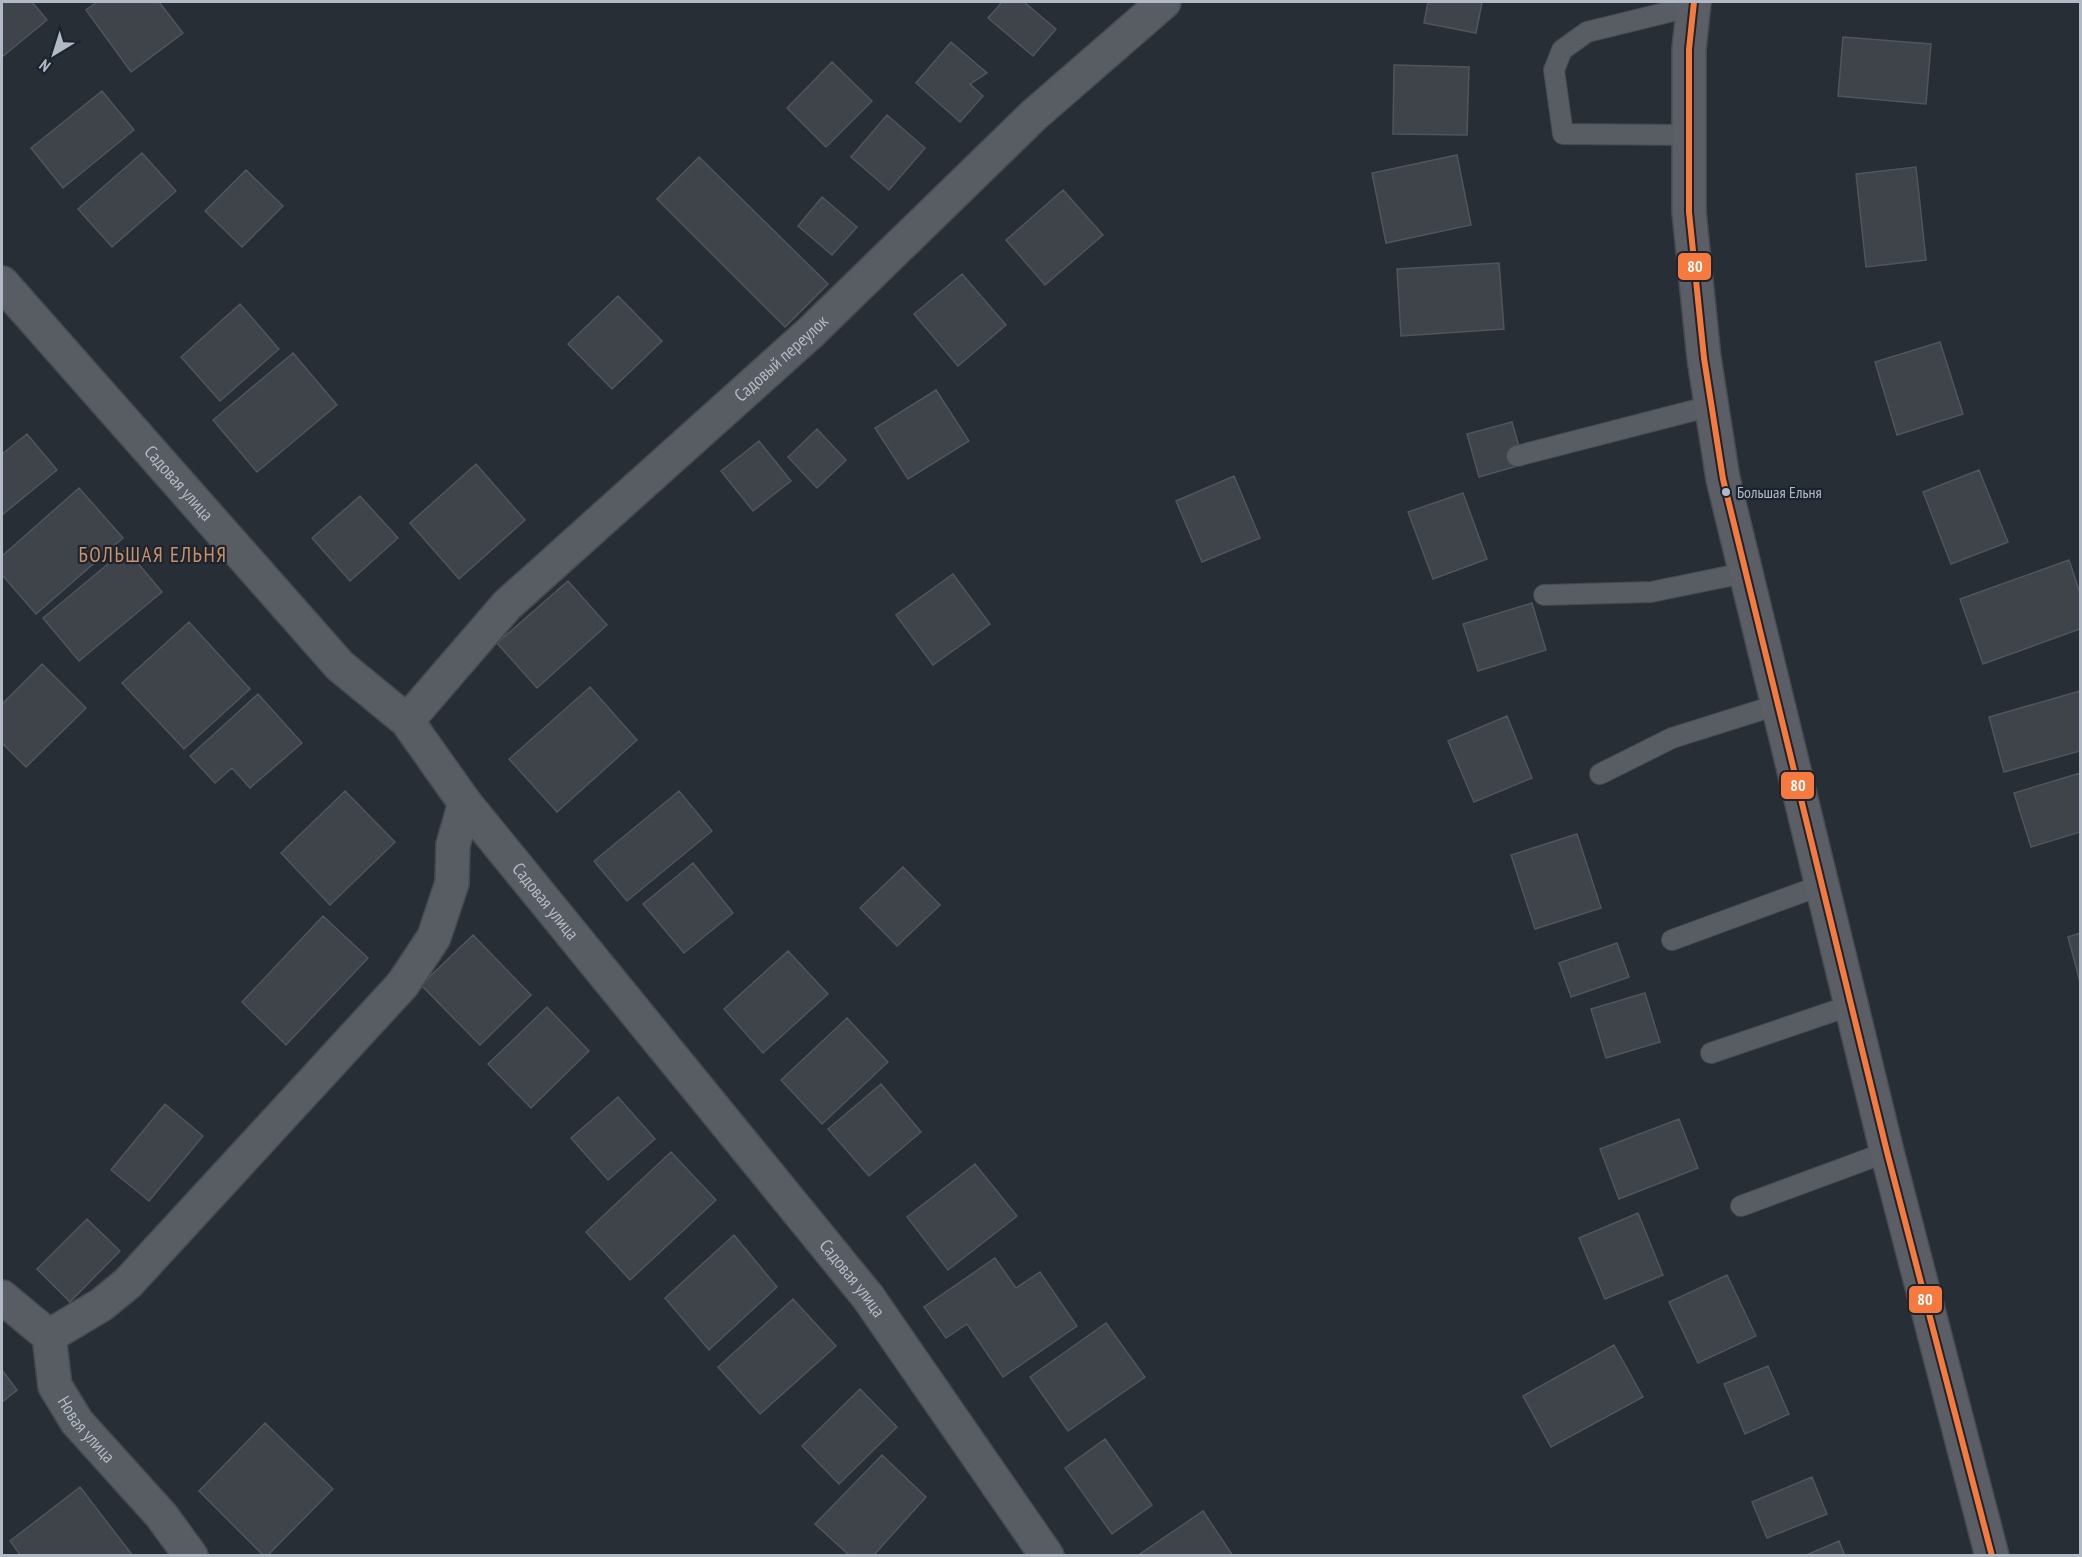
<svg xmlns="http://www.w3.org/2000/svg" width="2082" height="1557" viewBox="0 0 2082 1557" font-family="'PT Sans Narrow',sans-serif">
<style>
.building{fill:#3f444a;stroke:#50555d;stroke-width:1.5}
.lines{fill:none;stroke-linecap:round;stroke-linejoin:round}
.lane-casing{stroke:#464a50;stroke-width:22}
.street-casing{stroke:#464a50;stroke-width:36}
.primary-casing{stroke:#464a52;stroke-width:36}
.lane{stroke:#585c63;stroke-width:20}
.street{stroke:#585c63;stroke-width:33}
.primary{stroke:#5b5f65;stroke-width:33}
.bus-1-casing{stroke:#1c242f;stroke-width:10}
.bus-1{stroke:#f6793e;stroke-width:6}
.bus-dot{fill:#b2bac6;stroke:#1c242f;stroke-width:2}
.labels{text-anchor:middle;stroke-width:4.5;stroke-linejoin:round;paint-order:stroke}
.bus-label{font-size:16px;fill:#b2bac6;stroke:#1c242f;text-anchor:start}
.street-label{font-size:18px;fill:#b2bac6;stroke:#1c242f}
.quarter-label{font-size:21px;letter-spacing:1.5px;fill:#ce9165;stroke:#1c242f}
.line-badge{stroke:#1c242f;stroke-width:2}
.badge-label{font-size:16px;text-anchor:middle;font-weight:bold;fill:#fff}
</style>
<rect width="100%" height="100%" fill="#282e35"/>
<path class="building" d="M2 2H32L47 20 2 57Z
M97 2H159L183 33 131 72 86 10Z
M1002 2H1024L1056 29 1033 56 988 18Z
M1428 2H1482L1476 33 1424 23Z
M1843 37 1931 44 1926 104 1838 96Z
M951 42 987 73 970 84 983 96 960 122 916 83Z
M832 62 872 101 826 147 787 108Z
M1394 65 1469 67 1467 135 1393 134Z
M102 91 134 130 63 188 31 148Z
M887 115 925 148 889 190 851 157Z
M142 153 176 191 112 247 78 209Z
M1457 155 1471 225 1386 243 1372 173Z
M699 157 828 284 785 327 657 199Z
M1916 167 1926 260 1866 267 1856 174Z
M246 170 283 206 242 247 205 211Z
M1063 190 1103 235 1045 285 1006 240Z
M822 197 857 227 832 255 798 226Z
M1499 263 1504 329 1401 336 1397 269Z
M962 274 1006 325 958 366 914 314Z
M618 296 662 341 612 389 568 344Z
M240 304 279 349 220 401 181 357Z
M1940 342 1963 414 1897 435 1875 362Z
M293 353 337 405 257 472 213 420Z
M936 390 969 441 908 479 875 428Z
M1512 422 1524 464 1479 477 1467 434Z
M817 429 846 460 817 488 788 457Z
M27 434 57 470 2 515V454Z
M759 441 791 481 753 511 721 471Z
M476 464 525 520 459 579 410 523Z
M1979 470 2008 542 1951 564 1923 492Z
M1234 476 1260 538 1202 562 1176 501Z
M79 488 123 538 36 614 2 575V556Z
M1463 493 1487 559 1433 579 1408 512Z
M360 496 398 538 350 581 312 538Z
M126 549 162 592 79 661 43 618Z
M2069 560 2080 593V629L1983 664 1960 599Z
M953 574 990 624 933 665 896 615Z
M568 581 607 625 537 688 497 643Z
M1532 603 1546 650 1478 671 1463 624Z
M189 622 250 689 184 749 122 683Z
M42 664 86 708 26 767 2 743V704Z
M590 687 637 740 557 812 509 759Z
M2080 691V751L2004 772 1989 717Z
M258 694 302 743 250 788 232 768 215 783 190 756Z
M1507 716 1532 778 1474 802 1448 741Z
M2080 773V832L2031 847 2014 793Z
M345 791 395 842 330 905 281 853Z
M679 791 712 831 627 901 594 861Z
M1577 834 1601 908 1535 929 1511 855Z
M693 863 733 913 684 953 643 904Z
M903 867 940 905 897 946 860 908Z
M323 916 368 958 286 1045 242 1002Z
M2080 933V982L2068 937Z
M473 935 531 995 480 1045 421 985Z
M1617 943 1629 977 1571 997 1559 963Z
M788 951 828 994 763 1053 724 1009Z
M1645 993 1660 1042 1606 1058 1591 1009Z
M547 1007 589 1051 531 1108 488 1064Z
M847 1018 888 1062 822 1124 781 1080Z
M881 1084 921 1132 869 1176 828 1129Z
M618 1097 655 1139 608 1180 571 1138Z
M165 1104 203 1136 149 1201 111 1170Z
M1679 1119 1698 1168 1619 1199 1600 1149Z
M671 1152 716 1200 630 1280 586 1232Z
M975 1164 1017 1216 948 1270 907 1217Z
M1638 1213 1663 1275 1605 1299 1579 1238Z
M87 1219 120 1251 70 1302 37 1269Z
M734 1235 777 1287 709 1350 665 1298Z
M995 1258 1016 1288 1040 1272 1077 1326 1003 1377 967 1324 946 1338 924 1307Z
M1727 1275 1756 1336 1698 1363 1669 1302Z
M793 1299 836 1346 760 1414 718 1367Z
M1106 1323 1145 1377 1068 1431 1030 1377Z
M1614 1345 1643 1397 1551 1447 1523 1396Z
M1768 1366 1789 1414 1745 1434 1724 1384Z
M2 1370 17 1390 2 1402Z
M860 1389 897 1427 839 1484 802 1446Z
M265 1423 333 1489 267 1556H264L199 1491Z
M1105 1439 1152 1505 1112 1534 1065 1468Z
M882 1455 926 1497 873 1556H850L815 1524Z
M1812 1477 1827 1514 1767 1538 1752 1502Z
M80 1487 133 1556H21L10 1541Z
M1203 1511 1233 1556H1137Z
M1839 1541 1845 1556H1804Z"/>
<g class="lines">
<defs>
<path id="lane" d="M1689 135 1563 134 1554 70 1562 50 1587 32 1693 6
M1517 456 1711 406
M1544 595 1651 592 1744 573
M1600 774 1672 738 1777 705
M1672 940 1822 885
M1711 1053 1852 1005
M1741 1206 1887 1152"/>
<g id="street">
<path id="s1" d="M2 283 340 666 407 721 465 803 868 1297 1047 1556"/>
<path id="s2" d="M407 721 507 605 811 332 1034 115 1164 2"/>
<path id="s3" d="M2 1297 49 1336 55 1386 77 1422 161 1515 191 1556"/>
<path d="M49 1336 101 1305 128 1283 403 984 434 937 452 883 453 845 465 803"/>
</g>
<path id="primary" d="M1694 2 1689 49V212L1704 358 1723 479 1887 1152 1992 1556"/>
</defs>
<use href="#lane" class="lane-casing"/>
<use href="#street" class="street-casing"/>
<use href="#primary" class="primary-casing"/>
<use href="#lane" class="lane"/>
<use href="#street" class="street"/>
<use href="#primary" class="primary"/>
<defs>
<path id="bus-1" d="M1694 2 1689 49V212L1704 358 1723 479 1887 1152 1992 1556"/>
</defs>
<use href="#bus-1" class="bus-1-casing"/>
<use href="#bus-1" class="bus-1"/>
</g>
<circle class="bus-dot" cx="1726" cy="492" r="5"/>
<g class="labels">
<g class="bus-label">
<text x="1737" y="498">Большая Ельня</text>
</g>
<g class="street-label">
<text dy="6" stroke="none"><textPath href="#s2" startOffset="522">Садовый переулок</textPath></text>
<text dy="6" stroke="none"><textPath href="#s1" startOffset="267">Садовая улица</textPath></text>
<text dy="6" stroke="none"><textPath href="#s1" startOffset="825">Садовая улица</textPath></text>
<text dy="6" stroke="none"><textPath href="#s1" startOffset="1311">Садовая улица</textPath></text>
<text dy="6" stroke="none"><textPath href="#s3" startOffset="165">Новая улица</textPath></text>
</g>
<g class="quarter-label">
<text x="153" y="562">БОЛЬШАЯ ЕЛЬНЯ</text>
</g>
</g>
<g class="line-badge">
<rect x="1677" y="252" width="35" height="29" rx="6" fill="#f6793e"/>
<rect x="1780" y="771" width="35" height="29" rx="6" fill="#f6793e"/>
<rect x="1908" y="1285" width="35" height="29" rx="6" fill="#f6793e"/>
</g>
<g class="badge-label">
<text x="1695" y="272">80</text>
<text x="1798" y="791">80</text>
<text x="1925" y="1305">80</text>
</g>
<rect width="2082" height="1557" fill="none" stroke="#b2bac6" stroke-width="6"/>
<g transform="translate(54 54) rotate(218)" stroke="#1c242f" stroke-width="4.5" paint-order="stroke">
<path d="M0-4.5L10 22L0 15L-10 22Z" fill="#b2bac6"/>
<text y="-9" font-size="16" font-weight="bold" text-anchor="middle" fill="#b2bac6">N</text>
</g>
</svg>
